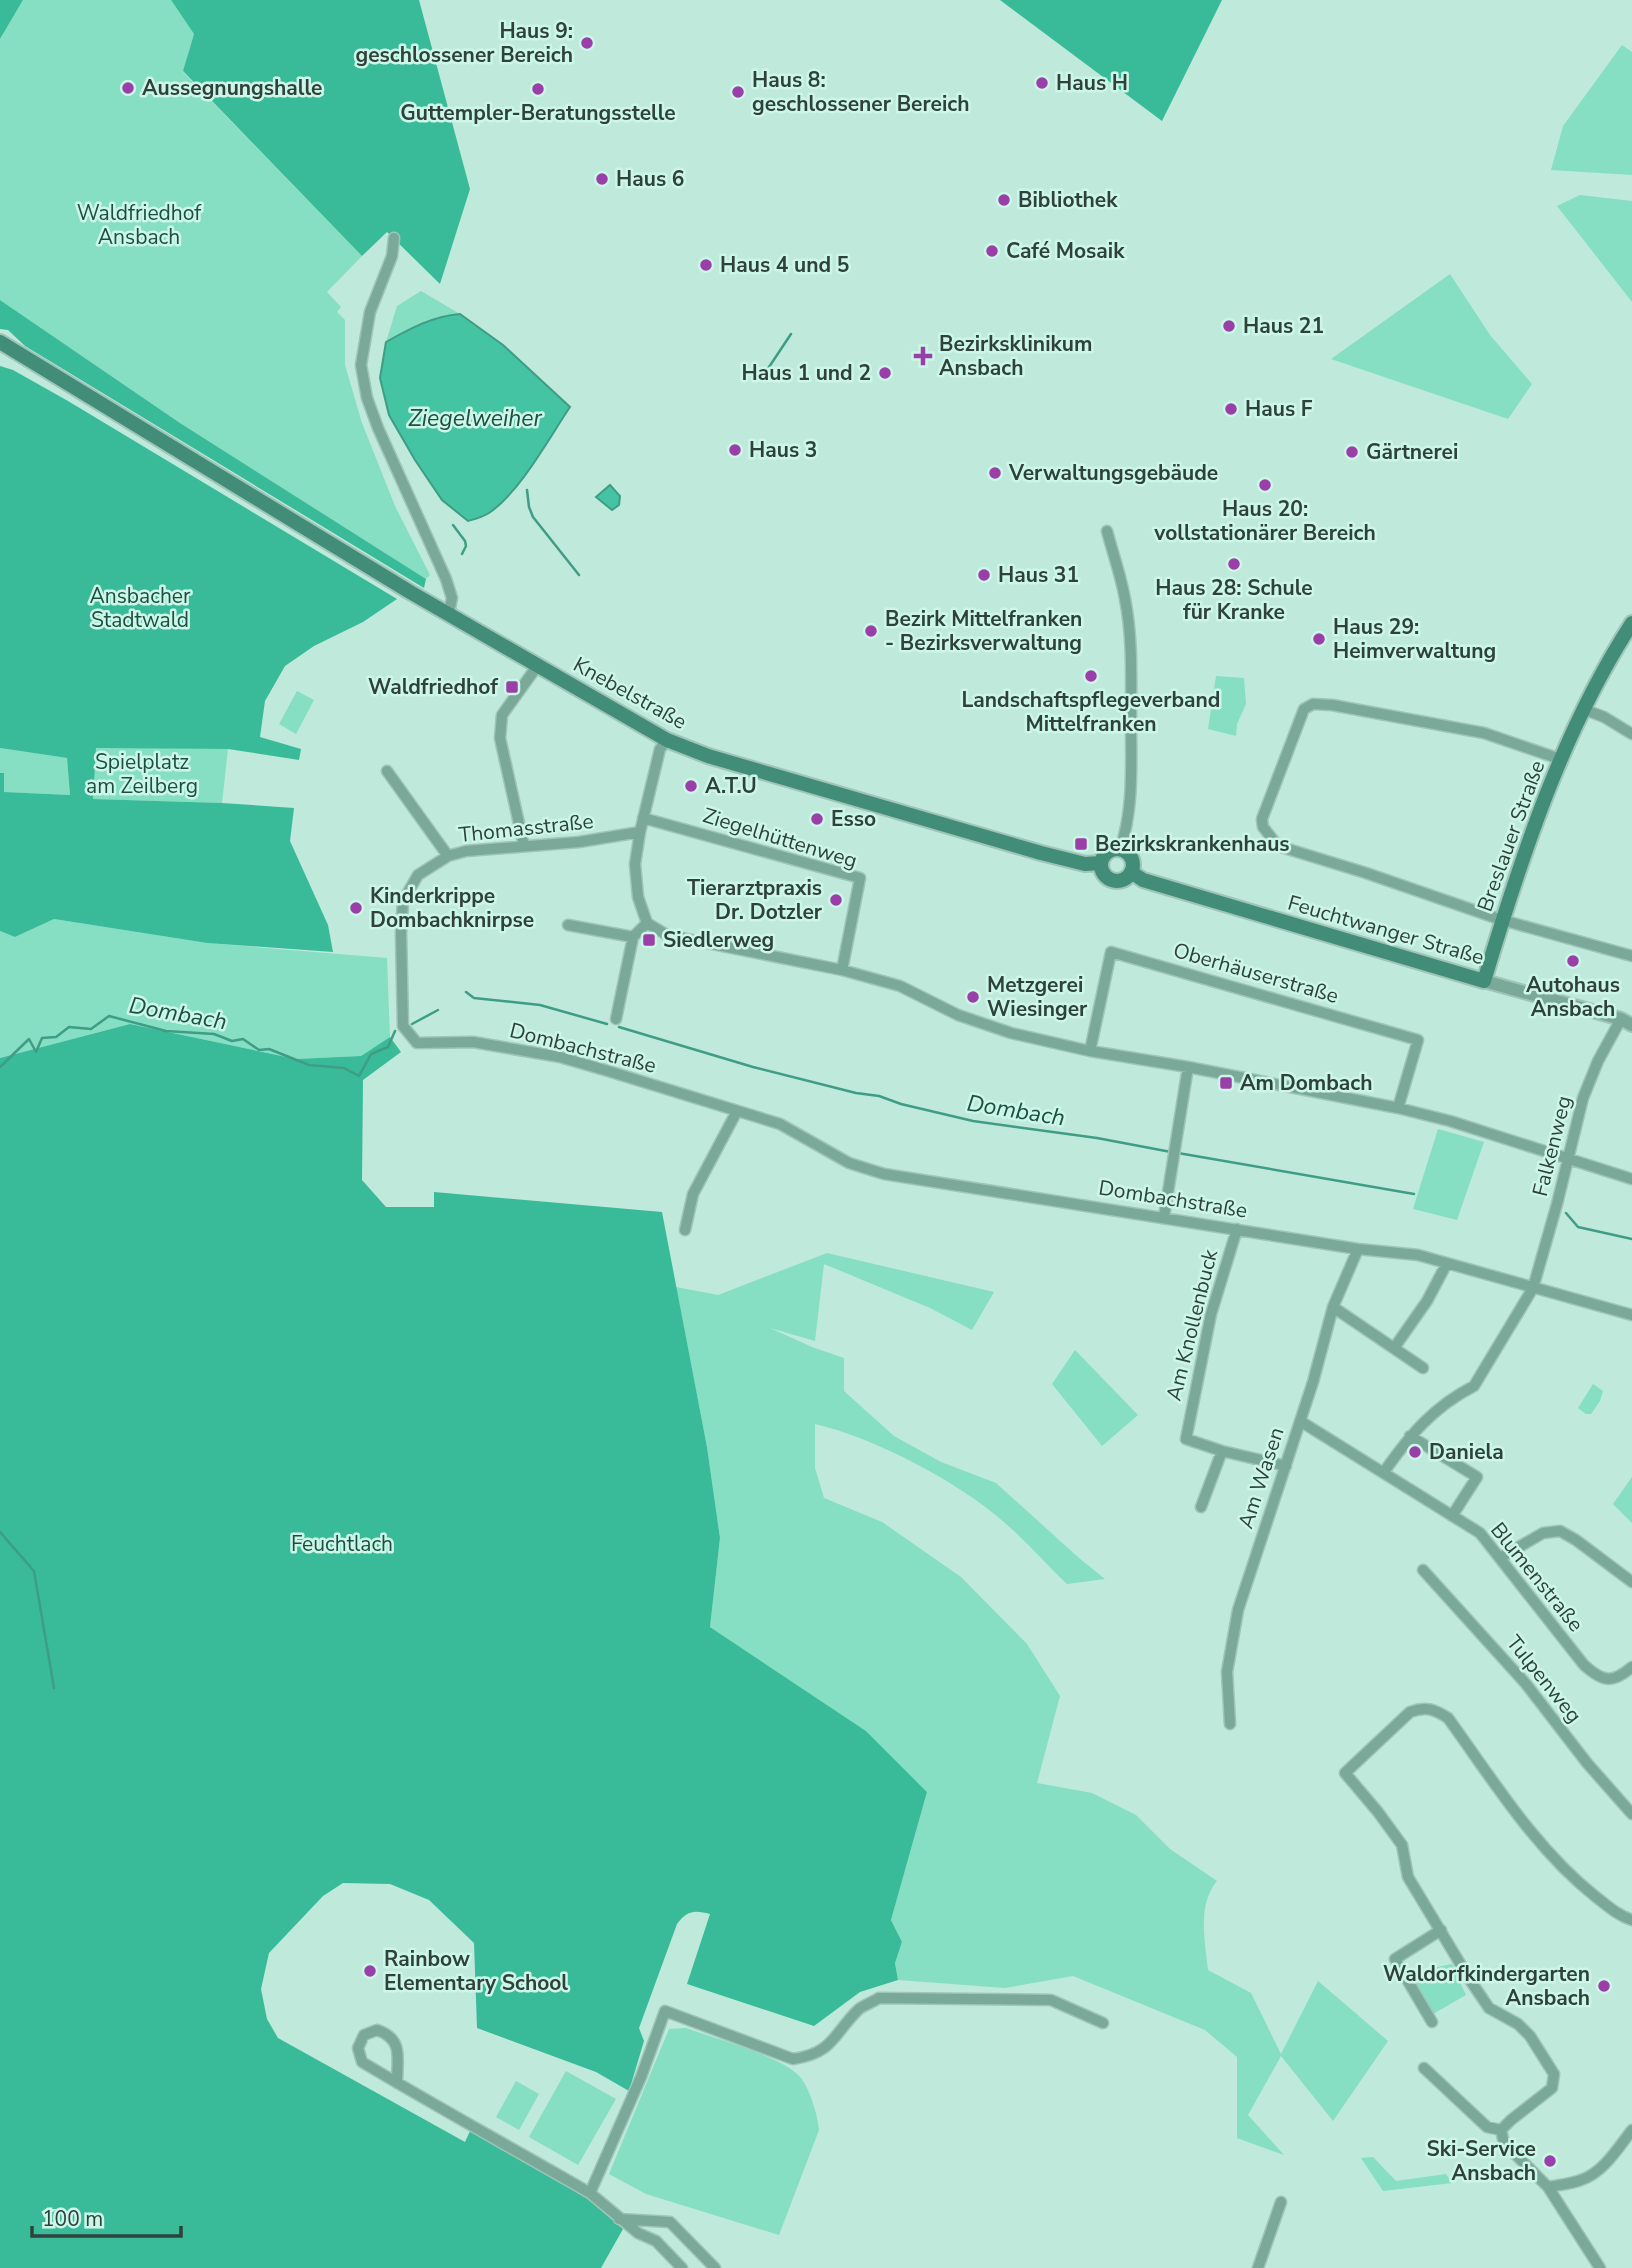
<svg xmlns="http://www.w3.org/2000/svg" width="1632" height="2268" viewBox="0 0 1632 2268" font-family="'Nunito Sans',sans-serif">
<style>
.green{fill:#86dec3}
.forest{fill:#39bb9a}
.water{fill:#45c4a3;stroke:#3e9d84;stroke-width:2}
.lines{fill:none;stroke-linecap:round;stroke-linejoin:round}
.stream{stroke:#3e9d84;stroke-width:2.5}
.minor-casing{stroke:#9fc4b8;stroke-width:13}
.tertiary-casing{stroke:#9fc4b8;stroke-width:16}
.secondary-casing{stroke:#9fc4b8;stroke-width:18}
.minor{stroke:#7aa899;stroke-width:10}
.tertiary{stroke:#7aa899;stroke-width:12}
.secondary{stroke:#428d78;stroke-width:14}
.poi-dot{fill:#9a3ea8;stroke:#ccf7e8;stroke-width:2.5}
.labels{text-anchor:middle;stroke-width:5;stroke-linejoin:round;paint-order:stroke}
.poi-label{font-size:21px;font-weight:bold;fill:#2f413b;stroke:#ccf7e8;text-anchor:start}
.park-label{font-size:21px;fill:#1b4f41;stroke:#ccf7e8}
.street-label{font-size:21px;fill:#2f413b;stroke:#ccf7e8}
.water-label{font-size:23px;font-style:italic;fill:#1c5042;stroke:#ccf7e8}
</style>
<rect width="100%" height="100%" fill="#bfe9db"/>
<path class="green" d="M23 0H171L194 34 183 72 362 256 327 292 341 307 337 312 345 320V365L362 423 395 506 430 575 426 579 180 423 0 300V39Z
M1622 45 1632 52V175L1551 170 1563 126Z
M1580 195 1632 201V302L1557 206Z
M1450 274 1490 335 1532 384 1508 419 1331 359Z
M421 291 460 314C433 316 409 329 386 342L397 306Z
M1216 676 1244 678 1246 704 1237 724 1236 736 1208 729Z
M297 691 314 700 296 734 279 724Z
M96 747 228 749 222 803 92 799Z
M0 748 67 758 70 795 4 792V773H0Z
M54 919 207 943 387 958 390 1037 361 1056 296 1059 130 1024 0 1058V931L15 937Z
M1438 1129 1484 1142 1457 1220 1413 1209Z
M827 1253 994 1292 972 1330 930 1308 824 1264 815 1341 770 1328 812 1347 844 1358V1391L894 1436 941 1462 996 1483 1079 1558 1105 1579 1067 1584C1046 1564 1027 1542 1005 1523 959 1482 875 1438 815 1424V1468L824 1498 882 1522 961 1577 1027 1644 1060 1696 1037 1783 1092 1793 1136 1815 1170 1849 1217 1881C1197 1905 1205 1941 1208 1970L1251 1993 1281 2054 1318 1981 1388 2041 1333 2121 1281 2056 1248 2115 1284 2155 1237 2138V2057L1205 2030 1073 1976 1005 1988 898 1980 895 1963 902 1942 891 1920 927 1792 866 1731 710 1627 720 1538 707 1447 676 1287 718 1295Z
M1075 1350 1138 1415 1102 1446 1052 1384Z
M1593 1384 1603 1391 1600 1401 1591 1414H1586L1578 1408Z
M1632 1477V1523L1613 1504Z
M1452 1964 1466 1995 1433 2014 1408 1973Z
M686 2028C713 2038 785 2057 801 2078 810 2090 818 2116 819 2130L779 2235 646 2194 609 2174 669 2029Z
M566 2071 616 2099 578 2165 529 2137Z
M516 2081 539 2094 519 2130 496 2117Z
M1373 2157 1396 2181 1446 2174 1452 2183 1383 2191 1361 2158Z"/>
<path class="forest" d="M0 0H23L0 39Z
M171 0H419L470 189 440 284 387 232 362 256 183 71 194 34Z
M1000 0H1222L1162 121Z
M0 300 180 423 426 579 424 588 25 346 8 330 0 329Z
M0 366 13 370 68 401 397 599 363 622 314 646 285 666 265 701 260 737 301 749 299 760 228 749 96 748 93 799 222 803 294 808 290 841 328 925 333 952 207 943 54 919 15 937 0 931V773H4V792L70 795 67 758 0 748Z
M130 1024 296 1059 361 1056 390 1037 401 1052 363 1080 362 1180 386 1207H434V1192L662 1212 707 1447 720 1538 710 1627 866 1731 927 1792 891 1920 902 1942 895 1963 898 1980 860 1992 814 2026 687 1984 710 1914C695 1910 687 1910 677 1924L639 2028 644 2041 629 2091 596 2072 477 2028 474 1943 429 1900 390 1884 343 1883 323 1896 269 1953 261 1989 267 2019 278 2038 465 2142 471 2129 582 2194 623 2229 601 2268H0V1058Z"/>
<path class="water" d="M460 314 503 345 570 407C549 438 520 492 489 513 483 517 475 519 468 521L442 500 415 460 389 415 380 378 386 342C409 329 433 316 460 314Z
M610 485 620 496 619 505 612 510 596 497Z"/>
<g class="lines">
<path class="stream" d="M761 379 791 334
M527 490 529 507 533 517 579 575
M453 525 465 541 466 546 462 554
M466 992 474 998 540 1005 607 1024
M412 1024 438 1010
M619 1027 753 1067 856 1093 879 1096 901 1104 973 1121 1097 1138 1171 1152
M0 1067 29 1039 36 1052 42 1038 56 1037 69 1027 91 1029 109 1016 166 1031 214 1034 232 1041 243 1039 259 1050 269 1049 309 1065 344 1068 359 1076 371 1054 388 1047 395 1031
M1178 1153 1414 1194
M1566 1213 1578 1227 1632 1239
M0 1532 34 1571 54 1688"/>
<defs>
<path id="minor" d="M394 238 392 256 370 312 361 365 367 398 378 428 446 579 452 598 449 613
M1107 531C1113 554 1121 576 1125 599 1133 639 1131 681 1131 722 1131 763 1134 810 1120 849
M1583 709 1604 717 1632 734
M667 740 660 749 640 832 579 842 466 851 448 856 418 875 403 901 401 933 403 1026 417 1043 473 1042 560 1057 608 1071 780 1124 849 1163 884 1174 1358 1249 1418 1255 1632 1315
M1560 759 1484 733 1332 705 1313 704 1304 709 1262 819 1263 827 1278 846 1366 873 1502 920 1632 956
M387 771 448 856
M643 818 860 878 842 970
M640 832 635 864 638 897 647 923 667 935 842 970 900 986 958 1015 1011 1033 1090 1051 1188 1067 1398 1108 1450 1121 1632 1179
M524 846 500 738 502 715 538 665
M568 925 633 937 647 923
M616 1019 633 937
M1090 1051 1111 952 1418 1040 1398 1108
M1164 1217 1188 1067
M1237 1229 1211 1314 1186 1439 1222 1451 1286 1466
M685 1230 693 1194 737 1111
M1333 1307 1423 1368
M1394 1348 1427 1301 1447 1263
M1300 1421 1480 1533 1584 1665C1603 1682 1612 1684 1632 1667
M1410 1436 1477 1477 1452 1516
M1384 1472C1410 1435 1433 1407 1474 1386L1533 1288 1557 1204 1583 1098 1598 1061 1621 1019
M1201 1507 1222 1451
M1500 1558 1543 1533 1560 1531 1576 1540 1632 1582
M1423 1570 1526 1684 1587 1763 1632 1814
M1230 1724 1227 1672 1238 1610 1313 1382 1333 1307 1358 1249
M1432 2022 1395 1959 1441 1930
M1424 2068 1487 2127 1501 2130
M397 2083C397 2059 404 2039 377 2030L364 2035 358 2048 362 2062C437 2107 514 2149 590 2193
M1501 2130 1511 2120 1552 2088 1554 2074 1530 2036 1518 2024 1489 2008 1470 1980 1408 1877 1402 1845 1378 1812 1345 1773 1410 1712C1426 1706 1434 1709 1448 1718 1493 1780 1535 1849 1596 1897 1608 1906 1617 1915 1632 1920
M1501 2130 1504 2143 1548 2187 1600 2268
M1548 2187C1558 2185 1571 2184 1581 2180 1603 2173 1618 2148 1632 2130
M619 2219 670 2222 715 2268
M682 2268 656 2241 638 2233 590 2193 641 2077 665 2011 793 2059C834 2053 833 2034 859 2009 864 2005 873 2002 879 1998L1051 2000 1103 2023
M1258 2268 1281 2202"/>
<path id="tertiary" d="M1484 981 1621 1019 1632 1025"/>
<path id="secondary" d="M0 342 410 592 667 740 708 756 1041 853 1085 864 1101 863
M1101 865a16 16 0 1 1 32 0a16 16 0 1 1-32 0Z
M1131 872 1143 880 1484 981C1521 858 1562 731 1632 623"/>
</defs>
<use href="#minor" class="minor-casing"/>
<use href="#tertiary" class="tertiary-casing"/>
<use href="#secondary" class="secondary-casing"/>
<use href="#minor" class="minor"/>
<use href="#tertiary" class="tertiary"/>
<use href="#secondary" class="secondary"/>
</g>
<g class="poi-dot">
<circle cx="587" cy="43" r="7"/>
<circle cx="1042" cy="83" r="7"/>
<circle cx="128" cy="88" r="7"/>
<circle cx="538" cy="89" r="7"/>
<circle cx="738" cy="92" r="7"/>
<circle cx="602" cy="179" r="7"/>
<circle cx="1004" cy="200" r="7"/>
<circle cx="992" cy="251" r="7"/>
<circle cx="706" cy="265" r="7"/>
<circle cx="1229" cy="326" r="7"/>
<path d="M919.5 345.5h7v7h7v7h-7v7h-7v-7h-7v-7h7z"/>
<circle cx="885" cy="373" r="7"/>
<circle cx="1231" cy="409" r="7"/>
<circle cx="735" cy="450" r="7"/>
<circle cx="1352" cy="452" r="7"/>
<circle cx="995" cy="473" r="7"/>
<circle cx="1265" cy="485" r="7"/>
<circle cx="1234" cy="564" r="7"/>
<circle cx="984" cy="575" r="7"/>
<circle cx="871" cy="631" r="7"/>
<circle cx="1319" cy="639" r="7"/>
<circle cx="1091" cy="676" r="7"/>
<rect x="505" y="680" width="14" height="14" rx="3.5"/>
<circle cx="691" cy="786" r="7"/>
<circle cx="817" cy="819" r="7"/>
<rect x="1074" y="837" width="14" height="14" rx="3.5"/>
<circle cx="836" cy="900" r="7"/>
<circle cx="356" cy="908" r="7"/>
<rect x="642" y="933" width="14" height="14" rx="3.5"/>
<circle cx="1573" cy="961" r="7"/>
<circle cx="973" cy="997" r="7"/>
<rect x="1219" y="1076" width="14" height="14" rx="3.5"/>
<circle cx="1415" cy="1452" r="7"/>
<circle cx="370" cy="1971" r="7"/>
<circle cx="1604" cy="1986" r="7"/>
<circle cx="1550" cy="2161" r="7"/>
</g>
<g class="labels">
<g class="poi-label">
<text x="573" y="38" text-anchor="end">Haus 9:<tspan x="573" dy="24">geschlossener Bereich</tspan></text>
<text x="752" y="87">Haus 8:<tspan x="752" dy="24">geschlossener Bereich</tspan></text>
<text x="1056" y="90">Haus H</text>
<text x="142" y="95">Aussegnungshalle</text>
<text x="538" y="120" text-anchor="middle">Guttempler-Beratungsstelle</text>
<text x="616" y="186">Haus 6</text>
<text x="1018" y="207">Bibliothek</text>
<text x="1006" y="258">Café Mosaik</text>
<text x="720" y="272">Haus 4 und 5</text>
<text x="1243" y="333">Haus 21</text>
<text x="939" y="351">Bezirksklinikum<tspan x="939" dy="24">Ansbach</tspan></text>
<text x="871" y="380" text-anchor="end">Haus 1 und 2</text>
<text x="1245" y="416">Haus F</text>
<text x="749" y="457">Haus 3</text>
<text x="1366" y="459">Gärtnerei</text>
<text x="1009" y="480">Verwaltungsgebäude</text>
<text x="1265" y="516" text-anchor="middle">Haus 20:<tspan x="1265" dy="24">vollstationärer Bereich</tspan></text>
<text x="998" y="582">Haus 31</text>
<text x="1234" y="595" text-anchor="middle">Haus 28: Schule<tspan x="1234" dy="24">für Kranke</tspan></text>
<text x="885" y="626">Bezirk Mittelfranken<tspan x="885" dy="24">- Bezirksverwaltung</tspan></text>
<text x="1333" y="634">Haus 29:<tspan x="1333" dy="24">Heimverwaltung</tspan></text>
<text x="498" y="694" text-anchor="end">Waldfriedhof</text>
<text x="1091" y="707" text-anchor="middle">Landschaftspflegeverband<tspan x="1091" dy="24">Mittelfranken</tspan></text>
<text x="705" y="793">A.T.U</text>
<text x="831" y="826">Esso</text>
<text x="1095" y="851">Bezirkskrankenhaus</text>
<text x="822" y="895" text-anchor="end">Tierarztpraxis<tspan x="822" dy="24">Dr. Dotzler</tspan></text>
<text x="370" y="903">Kinderkrippe<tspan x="370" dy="24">Dombachknirpse</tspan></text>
<text x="663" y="947">Siedlerweg</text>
<text x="987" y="992">Metzgerei<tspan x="987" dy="24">Wiesinger</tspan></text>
<text x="1573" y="992" text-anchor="middle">Autohaus<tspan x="1573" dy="24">Ansbach</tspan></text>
<text x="1240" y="1090">Am Dombach</text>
<text x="1429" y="1459">Daniela</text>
<text x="384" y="1966">Rainbow<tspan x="384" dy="24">Elementary School</tspan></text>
<text x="1590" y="1981" text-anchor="end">Waldorfkindergarten<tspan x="1590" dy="24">Ansbach</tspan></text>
<text x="1536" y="2156" text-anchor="end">Ski-Service<tspan x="1536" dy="24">Ansbach</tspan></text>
</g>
<g class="park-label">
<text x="139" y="220">Waldfriedhof<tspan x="139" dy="24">Ansbach</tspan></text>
<text x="140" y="603">Ansbacher<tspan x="140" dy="24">Stadtwald</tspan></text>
<text x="142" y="769">Spielplatz<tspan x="142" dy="24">am Zeilberg</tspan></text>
<text x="342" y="1551">Feuchtlach</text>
</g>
<g class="street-label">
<text transform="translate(630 693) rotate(29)" y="7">Knebelstraße</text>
<text transform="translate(526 828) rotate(-6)" y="7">Thomasstraße</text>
<text transform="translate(1511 836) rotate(-70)" y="7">Breslauer Straße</text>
<text transform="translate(780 838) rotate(17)" y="7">Ziegelhüttenweg</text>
<text transform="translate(1386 930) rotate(16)" y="7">Feuchtwanger Straße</text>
<text transform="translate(1256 973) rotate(16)" y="7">Oberhäuserstraße</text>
<text transform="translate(583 1048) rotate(14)" y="7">Dombachstraße</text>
<text transform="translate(1552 1146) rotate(-76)" y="7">Falkenweg</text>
<text transform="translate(1173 1199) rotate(9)" y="7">Dombachstraße</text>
<text transform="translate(1192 1325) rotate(-76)" y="7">Am Knollenbuck</text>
<text transform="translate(1261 1478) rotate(-72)" y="7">Am Wasen</text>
<text transform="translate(1537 1577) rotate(51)" y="7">Blumenstraße</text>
<text transform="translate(1544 1679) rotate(51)" y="7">Tulpenweg</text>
</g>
<g class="water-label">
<text x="475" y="426">Ziegelweiher</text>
<text transform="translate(178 1013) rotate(10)" y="8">Dombach</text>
<text transform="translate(1016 1110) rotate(9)" y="8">Dombach</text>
</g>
</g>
<path d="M32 2226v10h149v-10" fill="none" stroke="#2f413b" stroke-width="3.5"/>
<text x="42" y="2226" font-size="21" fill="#2f413b" stroke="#ccf7e8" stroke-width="5" paint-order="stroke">100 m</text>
</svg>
